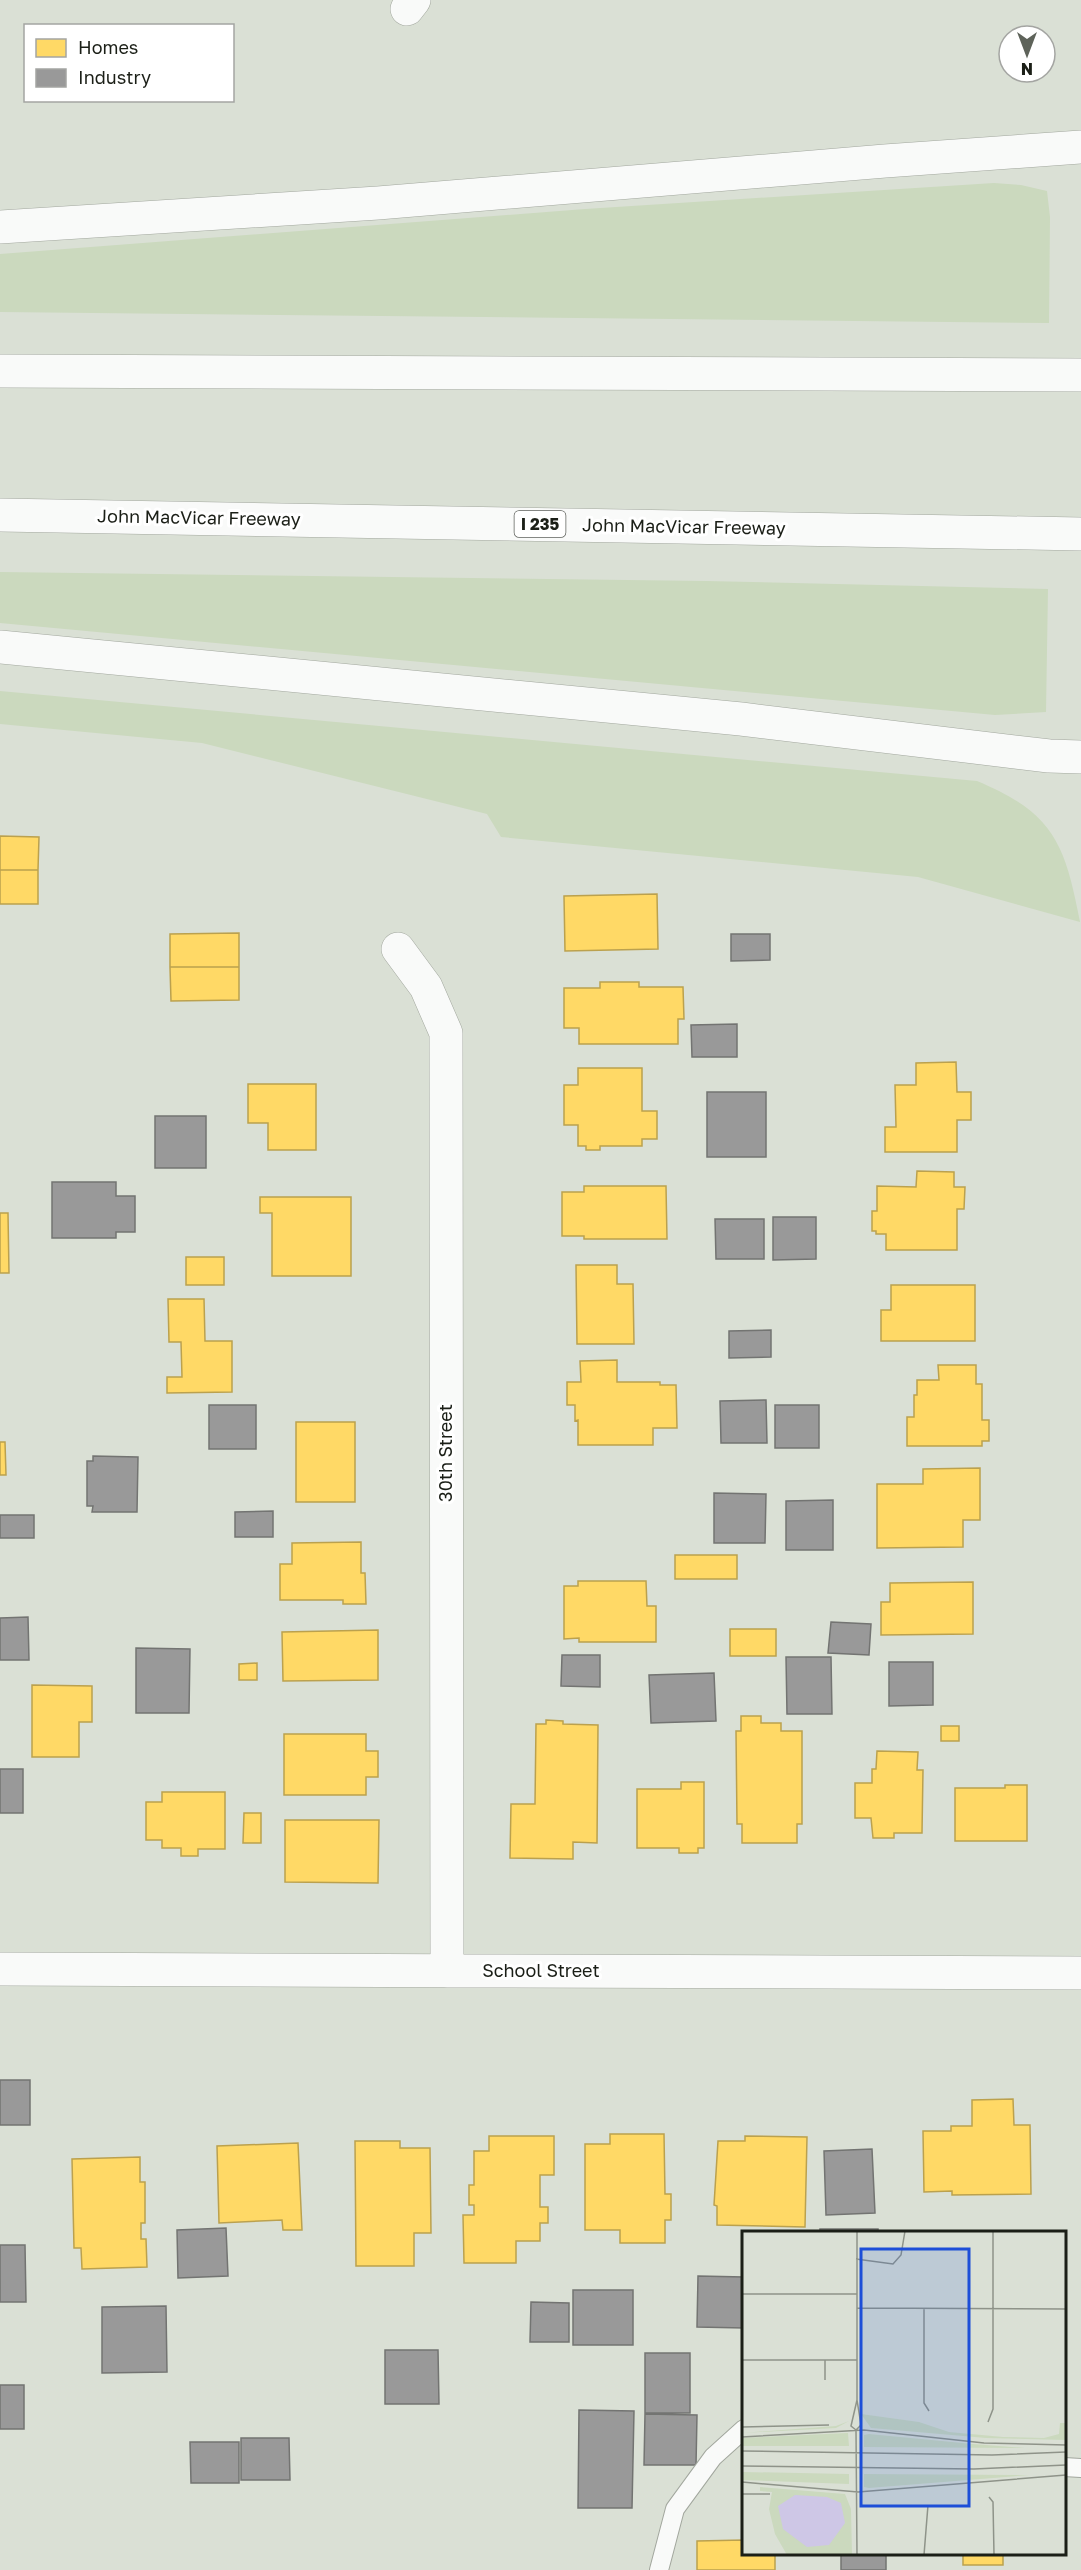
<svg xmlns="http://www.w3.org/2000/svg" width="1081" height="2570" viewBox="0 0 1081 2570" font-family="'Golos Text',sans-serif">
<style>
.green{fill:#cbd9be}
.homes{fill:#ffd966;stroke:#bba14e;stroke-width:1.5}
.industry{fill:#999;stroke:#737472;stroke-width:1.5}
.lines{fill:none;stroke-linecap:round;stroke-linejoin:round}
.service-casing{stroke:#a2a79e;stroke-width:20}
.minor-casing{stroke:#a2a79e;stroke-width:34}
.motorway-casing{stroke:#a2a79e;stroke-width:34}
.service{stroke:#f9faf9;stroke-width:18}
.minor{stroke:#f9faf9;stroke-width:33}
.motorway{stroke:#f9faf9;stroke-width:33}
.labels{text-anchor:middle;stroke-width:6;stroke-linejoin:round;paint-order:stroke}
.shield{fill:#fff;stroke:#5f625d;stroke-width:1.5}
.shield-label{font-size:16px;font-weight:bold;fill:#1b1f17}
.street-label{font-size:18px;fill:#1b1f17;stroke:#fff}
.inset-road{fill:none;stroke:#8e9389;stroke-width:1.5}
.view{fill:#1d4ed8;fill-opacity:0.15;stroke:#1d4ed8;stroke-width:3}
.inset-edge{fill:none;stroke:#1b1f17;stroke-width:3}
</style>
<rect width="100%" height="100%" fill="#dae0d5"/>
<path class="green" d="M994 183 1021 185 1047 191 1050 217 1049 323 0 312V254L585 209Z
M0 572 706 581 1048 589 1046 712 995 715 0 623Z
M0 691 977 781C1054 813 1065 844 1080 922L918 877 501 837 487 814 202 743 0 724Z"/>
<path class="homes" d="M0 836 39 837 38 870H0Z
M0 870H38V904H0Z
M657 894 658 949 565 951 564 896Z
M239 933V967H170V934Z
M170 967H239V1000L171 1001Z
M600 982H639V987H683L684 1019H678V1044H579V1028H564V988H600Z
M956 1062 957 1092H971V1120H957V1152H885V1127H896L895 1085H916V1063Z
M578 1068H642V1111H657V1139H642V1146H600V1150H586V1146H578V1125H564V1085H578Z
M248 1084H316V1150H268V1123H248Z
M917 1171 954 1172V1187H965L964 1209H957V1250H886V1234H876V1231H872V1211H877V1186L916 1187Z
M584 1186H666L667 1239H584V1236H562V1192H584Z
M260 1197H351V1276H272V1213H260Z
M0 1213H8L9 1273H0Z
M186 1257H224V1285H186Z
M576 1265H617V1284H633L634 1344H577Z
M891 1285H975V1341H881V1310H891Z
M168 1299H204L205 1341H232V1392L167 1393V1377H182L181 1342H169Z
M617 1360V1382H660V1385H676L677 1428H653V1445H578V1420L575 1421V1405H567V1382H581L580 1361Z
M938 1365H976V1384H982V1420H989V1441H982V1446H907V1417H914V1395H917V1380H939Z
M296 1422H355V1502H296Z
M0 1442H5L6 1475H0Z
M980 1468V1520H963V1547L877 1548V1484H923V1469Z
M361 1542V1573H365L366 1604H343V1600H280V1564H292V1543Z
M675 1555H737V1579H675Z
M578 1581H646L647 1606H656V1642H579V1638L564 1639V1586H578Z
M973 1582V1634L881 1635V1602H890V1583Z
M730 1629H776V1656H730Z
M378 1630V1680L283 1681 282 1632Z
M257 1663V1680H239V1664Z
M32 1685 92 1686V1722H79V1757H32Z
M741 1716H761V1723H781V1731H802V1824H797V1843H742V1824H737L736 1731H741Z
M546 1720 563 1721V1724L598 1725 597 1843 573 1842V1859L510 1858 511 1804H535L536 1724H546Z
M941 1726H959V1741H941Z
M284 1734H366V1751H378V1777H366V1795H284Z
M877 1751 918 1752 917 1770H923L922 1833H894V1838H873L871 1818H855V1783H872V1769H876Z
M681 1782H704V1848H698V1853H679V1848H637V1789H681Z
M1005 1785H1027V1841H955V1788H1005Z
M162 1792H225V1849H198V1856H181V1848H162V1840H146V1802H162Z
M244 1813H261V1843H243Z
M285 1820H379L378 1883 285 1882Z
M1013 2099 1014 2125H1030L1031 2194 952 2195V2191L924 2192 923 2131H951V2126H972V2100Z
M610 2134H664L665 2194H671V2220H665V2243H620V2230H585V2144H610Z
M489 2136H554V2175H540V2207H548V2223H540V2241H516V2263H464L463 2215H474V2205H469V2185H474V2151H489Z
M745 2136 807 2137 805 2227 717 2225V2206L714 2205 718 2141H745Z
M355 2141H400V2148H430L431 2233H414V2266H356Z
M298 2143 302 2230H283L282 2220 219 2223 217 2146Z
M140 2157V2182H145V2223H141V2239H146L147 2267 82 2269 81 2248H74L72 2159Z
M744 2540V2554H775V2570H697V2541Z
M963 2554H1003V2565H963Z"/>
<path class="industry" d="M731 934H770V960L731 961Z
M737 1024V1057H692L691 1025Z
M707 1092H766V1157H707Z
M155 1116H206V1168H155Z
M52 1182H116V1196H135V1232H116V1238H52Z
M773 1217H816V1259L773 1260Z
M715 1219H764V1259H716Z
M771 1330V1357L729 1358V1331Z
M766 1400 767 1443H721L720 1401Z
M209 1405H256V1449H209Z
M775 1405H819V1448H775Z
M93 1456 138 1457 137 1512H92L93 1506H87V1461H93Z
M714 1493 766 1494 765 1543H714Z
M833 1500V1550H786V1501Z
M273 1511V1537H235V1512Z
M0 1515H34V1538H0Z
M28 1617 29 1660H0V1618Z
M831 1622 871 1624 869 1655 828 1653Z
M136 1648 190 1649 189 1713H136Z
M562 1655H600V1687L561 1686Z
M786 1657H831L832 1714H787Z
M889 1662H933V1705L889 1706Z
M714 1673 716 1721 651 1723 649 1675Z
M0 1769H23V1813H0Z
M0 2080H30V2125H0Z
M872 2149 875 2213 826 2215 824 2151Z
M226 2228 228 2276 178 2278 177 2230Z
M820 2229H878V2232H820Z
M0 2245H25L26 2302H0Z
M698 2276 744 2277V2328L697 2327Z
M573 2290H633V2345H573Z
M531 2302 569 2303V2342H530Z
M166 2306 167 2372 102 2373V2307Z
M385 2350H438L439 2404H385Z
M645 2353H690V2413H645Z
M0 2385H24V2429H0Z
M579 2410 634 2411 632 2508H578Z
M645 2414 697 2415 696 2465H644Z
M241 2438H289L290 2480H241Z
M190 2442H239V2483H191Z
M841 2554H886V2570H841Z"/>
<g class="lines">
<defs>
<path id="service" d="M1064 2467 1081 2468
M659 2570 675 2509 713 2457 744 2429"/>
<path id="minor" d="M407 9 414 0
M398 949 426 987 446 1033 447 1971
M0 1969 1081 1973"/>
<path id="motorway" d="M0 227 378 203 885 161 1081 147
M0 371 1081 375
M0 515 1081 534
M0 647 741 719 1049 756 1081 757"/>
</defs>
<use href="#service" class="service-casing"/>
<use href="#minor" class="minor-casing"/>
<use href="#motorway" class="motorway-casing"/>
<use href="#service" class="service"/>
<use href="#minor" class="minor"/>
<use href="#motorway" class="motorway"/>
</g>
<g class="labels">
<rect class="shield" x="514.5" y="511" width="51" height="26" rx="4.5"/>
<g class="shield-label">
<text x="540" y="530">I 235</text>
</g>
<g class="street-label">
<text transform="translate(199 518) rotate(1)" y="6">John MacVicar Freeway</text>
<text transform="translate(684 527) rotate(1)" y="6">John MacVicar Freeway</text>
<text transform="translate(446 1453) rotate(-90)" y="6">30th Street</text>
<text x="541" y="1977">School Street</text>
</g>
</g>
<g transform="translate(742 2231)">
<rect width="324" height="324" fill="#dae0d5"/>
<path d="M119 183 177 191 207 201 261 206 302 207 317 203 318 192H324V209L244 207 129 197ZM107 190 94 197 0 202 94 195ZM106 202 107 215H0V207ZM127 203 231 213 283 217 122 216V204ZM0 241 107 243V253L0 249ZM122 243 287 244 127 257 122 256ZM18 256 103 263 109 278 110 324H45L33 303 27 278 30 261 18 260Z" fill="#cbd9be"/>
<path d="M53 264 85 266 99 272 103 292 87 314 65 316 41 298 36 275Z" fill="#cec7e6"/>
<path class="inset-road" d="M115 0V169L119 194 114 199 115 324M114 28 151 33 159 24 163 0M0 63H115M115 77 324 78M182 78V172L187 180M0 129H115M83 129V149M246 191 251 178V0M0 196 87 194M114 199 109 195 115 169M0 206 122 199 242 212 324 214M0 220 250 224 324 221M0 235 232 238 324 234M0 251 116 261 324 244M0 263H28M247 266 251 271 252 324M182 324 186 274"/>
<path class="view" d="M119 18H227V275H119Z"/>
<rect width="324" height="324" class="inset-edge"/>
</g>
<rect x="24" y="24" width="210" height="78" fill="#ffffff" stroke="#a4a5a2" stroke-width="1.5"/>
<rect x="36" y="39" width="30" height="18" fill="#ffd966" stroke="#a4a5a2" stroke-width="1.5"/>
<text x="78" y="54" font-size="18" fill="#1b1f17">Homes</text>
<rect x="36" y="69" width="30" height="18" fill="#999999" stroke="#a4a5a2" stroke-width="1.5"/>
<text x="78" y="84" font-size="18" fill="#1b1f17">Industry</text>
<g transform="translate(1027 54) rotate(180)"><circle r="28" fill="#ffffff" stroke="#a4a5a2" stroke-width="1.5"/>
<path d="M0-4.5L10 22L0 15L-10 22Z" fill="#5e635a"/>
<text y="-9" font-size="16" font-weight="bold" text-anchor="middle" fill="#1b1f17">N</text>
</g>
</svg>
